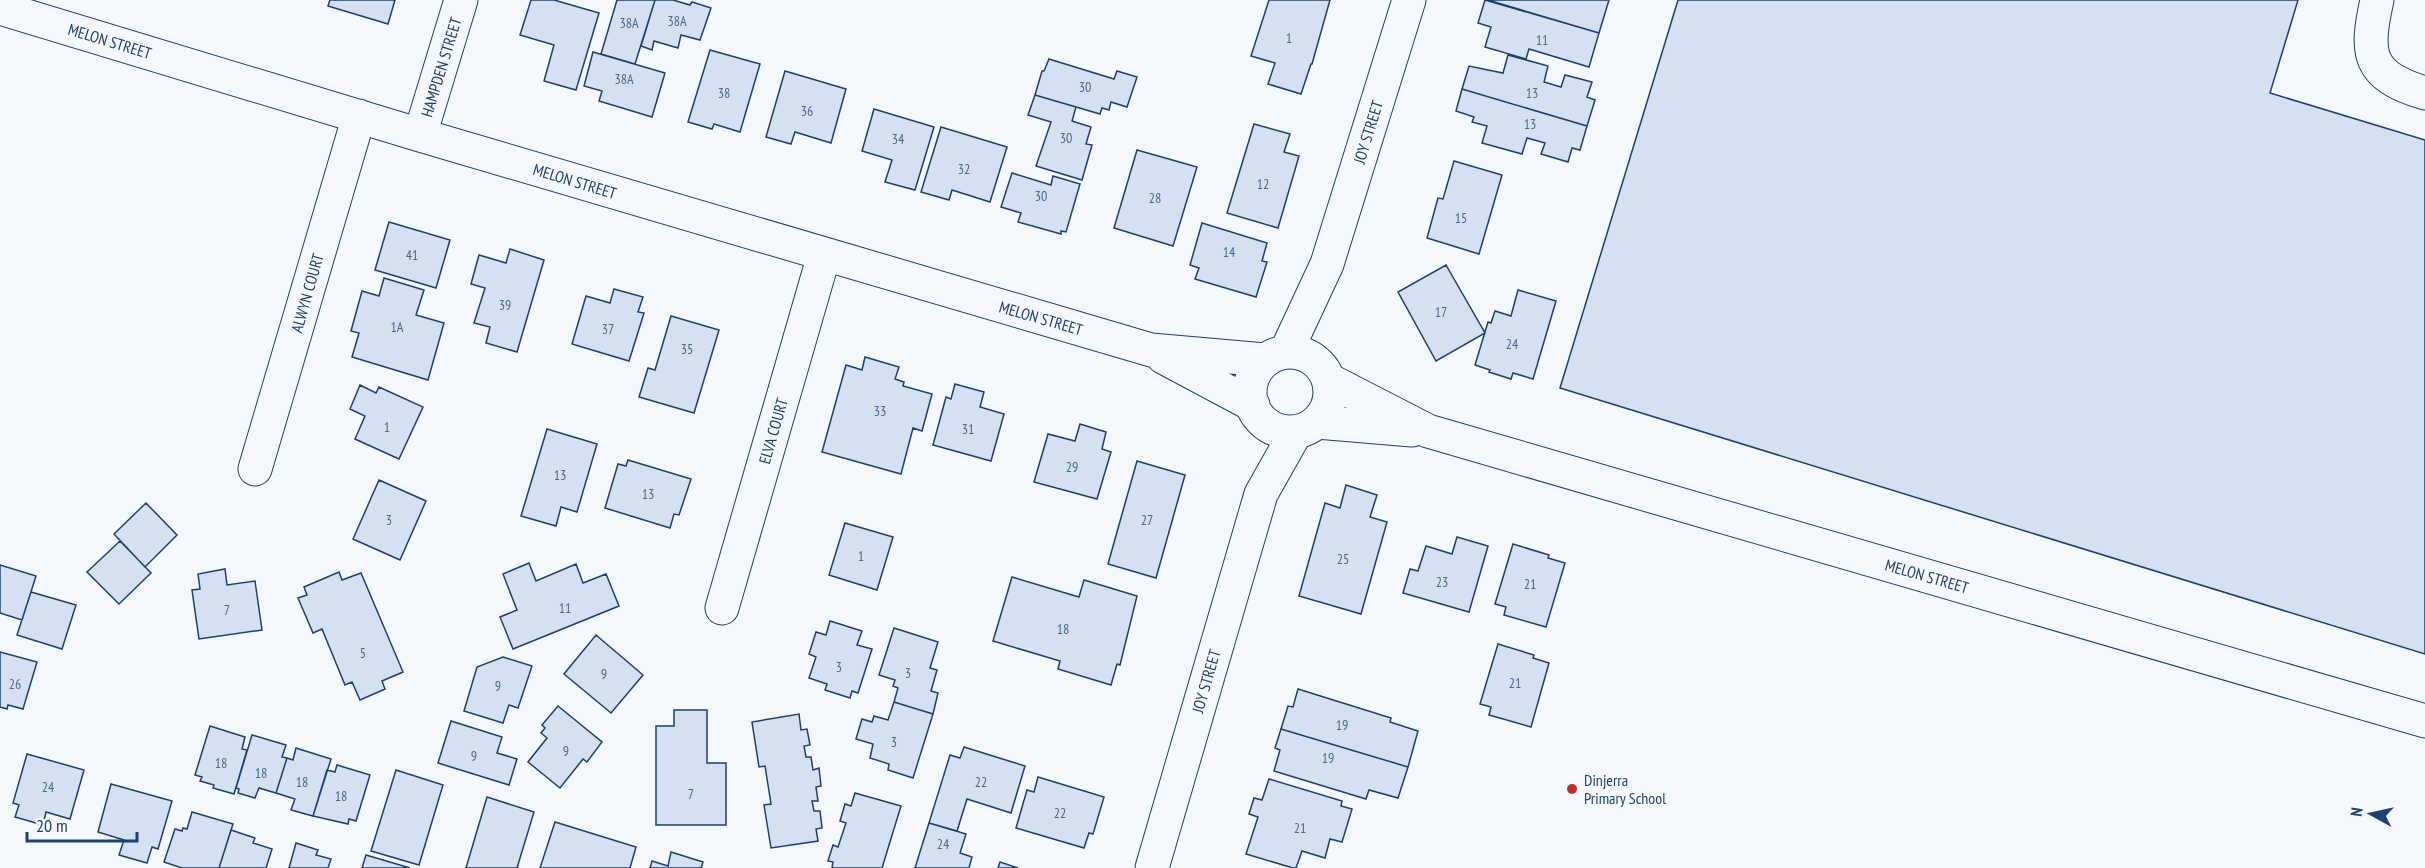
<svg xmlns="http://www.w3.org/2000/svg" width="2425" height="868" viewBox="0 0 2425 868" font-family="'PT Sans Narrow',sans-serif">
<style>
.building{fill:#d5e0f0;stroke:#1d3f73;stroke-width:1.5}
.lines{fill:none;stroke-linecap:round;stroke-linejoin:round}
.minor-casing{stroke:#1d3f73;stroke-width:35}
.minor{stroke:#f4f7fb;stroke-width:33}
.poi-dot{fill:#c62828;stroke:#f4f7fb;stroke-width:2}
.labels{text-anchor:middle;stroke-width:4.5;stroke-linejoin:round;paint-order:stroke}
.number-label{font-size:14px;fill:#4b6792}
.street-label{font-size:16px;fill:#1d3f73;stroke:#f4f7fb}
.poi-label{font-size:16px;fill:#1d3f73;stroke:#f4f7fb;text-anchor:start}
</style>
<rect width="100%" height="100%" fill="#f4f7fb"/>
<path class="building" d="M330 0H395L388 24 328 6Z
M531 0H554L599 13 576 90 544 81 554 45 520 35Z
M617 0H655L635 64 601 54Z
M655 0H673L690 5 692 2 711 8 700 40 681 35 678 48 654 41 652 50 641 46Z
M1269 0H1330L1312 64H1311L1301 94 1268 84 1275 63 1251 56Z
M1485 0 1599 33 1589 67 1529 49 1526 59 1485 47 1491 27 1478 23Z
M1488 0H1609L1599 33Z
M1678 0H2298L2270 93 2425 140V654L1560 388Z
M710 50 760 64 740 132 714 124 712 129 688 122Z
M593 52 665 73 652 117 599 101 602 91 584 86Z
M1508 55 1548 66 1544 82 1561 87 1565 75 1592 82 1587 97 1595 100 1587 126 1462 89 1469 66 1503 73Z
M1049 59 1114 79 1117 71 1137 77 1127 107 1111 102 1109 110 1102 108 1100 114 1035 95 1042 71H1044Z
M785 71 846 89 831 143 795 132 791 144 766 137Z
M1462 89 1587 126 1580 150 1572 148 1568 162 1541 154 1545 143 1527 138 1522 154 1482 143 1487 126 1472 122 1474 117 1456 111Z
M1035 95 1076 107 1072 121 1091 127 1086 144 1092 145 1082 180 1036 166 1051 122 1028 115Z
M874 109 934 127 915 190 885 182 892 160 862 151Z
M1254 124 1290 134 1284 152 1299 156 1278 228 1227 213Z
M941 127 1007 147 990 202 952 190 949 200 921 192Z
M1137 150 1197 167 1173 246 1114 228Z
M1454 161 1502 175 1479 254 1427 238 1438 198 1443 199Z
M1012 173 1051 185 1053 176 1080 184 1066 232 1061 231V234L1018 222 1021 213 1001 207Z
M389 222 450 240 436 288 375 270Z
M1202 223 1267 243 1262 261 1267 262 1256 297 1195 279 1199 268 1190 265Z
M510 249 544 260 517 352 486 343 490 327 474 323 485 288 471 284 479 255 506 263Z
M1446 265 1485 333 1436 361 1398 292Z
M384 278 424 290 416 315 444 323 428 380 352 357 359 333 351 331 362 291 379 296Z
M614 289 643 297 638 312 644 313 629 361 572 344 586 296 610 303Z
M1518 290 1556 301 1533 379 1513 373 1511 379 1489 372 1490 370 1475 365 1488 322 1491 323 1495 311 1511 316Z
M671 316 719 330 694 413 639 397 648 368 655 370Z
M865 357 899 367 895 379 904 382 903 386 932 394 922 431 913 428 901 474 822 452 846 365 862 370Z
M955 384 984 392 980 407 1004 414 991 461 933 445 946 397 951 399Z
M360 385 376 393 379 387 423 407 399 459 355 439 365 416 350 409Z
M1080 424 1106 432 1102 449 1111 452 1097 499 1034 482 1048 434 1075 441Z
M547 429 597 444 577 512 561 507 556 526 521 516Z
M628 460 691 479 679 515 674 514 670 528 605 508 618 464 626 466Z
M1137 461 1185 475 1156 578 1108 564Z
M379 480 426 501 400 560 353 539Z
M1346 485 1377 495 1370 517 1387 522 1361 614 1299 596 1325 503 1340 508Z
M146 503 177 535 145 567 114 534Z
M845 523 893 537 877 590 829 575Z
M1457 537 1488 546 1469 612 1403 593 1410 569 1418 571 1426 546 1452 554Z
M120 541 151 573 119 604 87 572Z
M1513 544 1549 555 1548 558 1565 563 1546 627 1504 615 1506 607 1495 604Z
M529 563 536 581 576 564 583 583 606 574 619 606 513 649 500 617 517 610 503 574Z
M0 565 36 576 22 620 0 613Z
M225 569 227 585 255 581 262 630 199 639 192 590 200 589 198 574Z
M339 572 342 580 361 573 403 672 382 681 385 689 360 700 352 682 345 685 322 629 313 633 298 598 307 595 304 587Z
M1012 577 1079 597 1084 580 1137 596 1120 665 1117 664 1111 685 1058 669 1060 661 993 641Z
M31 592 76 605 62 649 17 635Z
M830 621 862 631 857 645 872 649 858 693 852 691 850 698 825 690 827 684 809 678 816 657 809 654 816 632 826 635Z
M894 628 938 642 930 668 937 670 931 691 938 693 933 714 894 702 898 688 893 686 895 680 879 675Z
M596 635 643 675 611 713 564 674Z
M1498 644 1534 655 1533 658 1549 663 1531 727 1489 715 1491 707 1480 704Z
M0 652 37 662 23 709 8 705 7 709 0 707Z
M503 657 532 666 518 708 509 705 503 723 464 711 477 667Z
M1298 689 1391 718 1390 722 1418 731 1408 767 1281 729 1288 706 1293 707Z
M894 702 933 714 913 778 888 770 889 764 870 758 873 744 856 739 862 719 872 722 874 716 888 720Z
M558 706 602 742 587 762 583 759 560 788 528 762 547 738 541 733 545 728 542 725Z
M674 710H707V763H726V825H656V726H674Z
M799 714 801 730 807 729 810 745 804 746 806 757H811L813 770 819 768 821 786 816 787 818 801H812L814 811H820L822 828 816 829 818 841 771 848 764 805 771 804 765 766 759 767 752 722Z
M451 721 502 737 497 753 517 759 509 785 438 763Z
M210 726 245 737 242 749 247 750 234 794 213 788 214 785 200 781 202 777 195 775Z
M1281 729 1408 767 1398 798 1369 790 1366 799 1274 771 1280 750 1275 748Z
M252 735 286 745 282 757 287 758 276 793 259 788 255 798 238 793 239 789 236 788Z
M964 747 1025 766 1011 813 967 799 957 831 929 823 950 755 960 758Z
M296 748 331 759 313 816 291 810 295 799 276 793 287 758 293 760Z
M27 754 84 770 70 819 46 812 43 825 15 817 19 805 13 803Z
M337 765 370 775 356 821 349 819 348 824 313 816 327 770 335 772Z
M396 770 443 785 419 865 371 851Z
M1038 777 1104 797 1093 834 1089 833 1084 848 1016 828 1027 790 1034 792Z
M1269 779 1342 801 1341 806 1352 809 1342 842 1330 839 1325 858 1302 851 1296 868H1293L1246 854 1258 817 1249 814 1254 798 1262 800Z
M111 784 172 801 158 849 152 847 147 863 119 855 124 840 98 832Z
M855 793 901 806 882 868H832L833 862 828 861 833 845 838 847 846 823 840 821 845 804 851 806Z
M487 797 534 812 517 868H466Z
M192 812 233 824 219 868H182L164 862 175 829 182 831 183 828 187 829Z
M555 822 636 847 630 868H540Z
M929 823 966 834 960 853 972 857 969 868H915Z
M231 830 255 838 253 843 272 849 266 868H219Z
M296 843 318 850 316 855 331 859 328 868H289Z
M671 852 703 862 701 868H650L652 861 668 866Z
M366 855 410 868H362Z
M1000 862 1018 868H998Z"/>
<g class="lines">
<defs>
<path id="minor" d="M2377 0C2365 54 2367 76 2425 93
M0 8 420 135 1151 350 1265 360
M420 135 461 0
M1250 392a40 40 0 1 1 80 0a40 40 0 1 1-80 0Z
M1286 352 1327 264 1409 0
M1163 357 1253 405
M1329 380 1428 431 2425 721
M1317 422 1412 430
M255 469 359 116
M722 608 824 255
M1152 868 1261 494 1296 432"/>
</defs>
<use href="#minor" class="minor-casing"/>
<use href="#minor" class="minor"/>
</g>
<circle class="poi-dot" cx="1572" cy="789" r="6"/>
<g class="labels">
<g class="number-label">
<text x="677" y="26">38A</text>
<text x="629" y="28">38A</text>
<text x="1289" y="43">1</text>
<text x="1542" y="45">11</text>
<text x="624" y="84">38A</text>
<text x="1085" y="92">30</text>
<text x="724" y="98">38</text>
<text x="1532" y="98">13</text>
<text x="807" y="116">36</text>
<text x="1530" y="129">13</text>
<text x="1066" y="143">30</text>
<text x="898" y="144">34</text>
<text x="964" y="174">32</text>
<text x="1263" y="189">12</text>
<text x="1041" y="201">30</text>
<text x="1155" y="203">28</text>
<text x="1461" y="223">15</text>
<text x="1229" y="257">14</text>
<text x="412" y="260">41</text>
<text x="505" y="310">39</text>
<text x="1441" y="317">17</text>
<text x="397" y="332">1A</text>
<text x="608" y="334">37</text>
<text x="1512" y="349">24</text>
<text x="687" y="354">35</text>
<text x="880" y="416">33</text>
<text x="387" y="432">1</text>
<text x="968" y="434">31</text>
<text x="1072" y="472">29</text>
<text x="560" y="480">13</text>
<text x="648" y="499">13</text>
<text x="389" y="525">3</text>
<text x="1147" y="525">27</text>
<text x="861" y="561">1</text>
<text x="1343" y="564">25</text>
<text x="1442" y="587">23</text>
<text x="1530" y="589">21</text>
<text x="565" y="613">11</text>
<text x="227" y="615">7</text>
<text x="1063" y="634">18</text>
<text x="363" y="658">5</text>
<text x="839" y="672">3</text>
<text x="908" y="678">3</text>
<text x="604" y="679">9</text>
<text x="1515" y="688">21</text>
<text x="15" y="689">26</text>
<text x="498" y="691">9</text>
<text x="1342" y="730">19</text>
<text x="894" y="747">3</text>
<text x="566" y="756">9</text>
<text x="474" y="761">9</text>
<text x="1328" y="763">19</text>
<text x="221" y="768">18</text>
<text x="261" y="778">18</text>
<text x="302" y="787">18</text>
<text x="981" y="787">22</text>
<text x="48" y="792">24</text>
<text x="691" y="799">7</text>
<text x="341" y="801">18</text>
<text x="1060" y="818">22</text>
<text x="1300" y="833">21</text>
<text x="943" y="849">24</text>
</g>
<g class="street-label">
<text transform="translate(110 41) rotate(17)" y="6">MELON STREET</text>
<text transform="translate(441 67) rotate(-73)" y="6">HAMPDEN STREET</text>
<text transform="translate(1368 132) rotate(-73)" y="6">JOY STREET</text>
<text transform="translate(575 181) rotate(17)" y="6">MELON STREET</text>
<text transform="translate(307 293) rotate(-74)" y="6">ALWYN COURT</text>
<text transform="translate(1041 318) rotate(16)" y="6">MELON STREET</text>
<text transform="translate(773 431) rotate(-74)" y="6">ELVA COURT</text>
<text transform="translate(1927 576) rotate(16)" y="6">MELON STREET</text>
<text transform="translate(1206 681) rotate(-74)" y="6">JOY STREET</text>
</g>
<g class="poi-label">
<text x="1584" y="786">Dinjerra<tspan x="1584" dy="18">Primary School</tspan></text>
</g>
</g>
<g transform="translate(2371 814) rotate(278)" stroke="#f4f7fb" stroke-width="4.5" paint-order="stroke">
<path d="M0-4.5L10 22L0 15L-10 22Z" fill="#1d3f73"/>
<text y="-9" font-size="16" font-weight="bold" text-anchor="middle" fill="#1d3f73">N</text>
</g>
<path d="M27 832v9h110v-9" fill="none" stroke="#1d3f73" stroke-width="3"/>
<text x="36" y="832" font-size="18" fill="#1d3f73" stroke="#f4f7fb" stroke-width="4.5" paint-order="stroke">20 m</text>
</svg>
